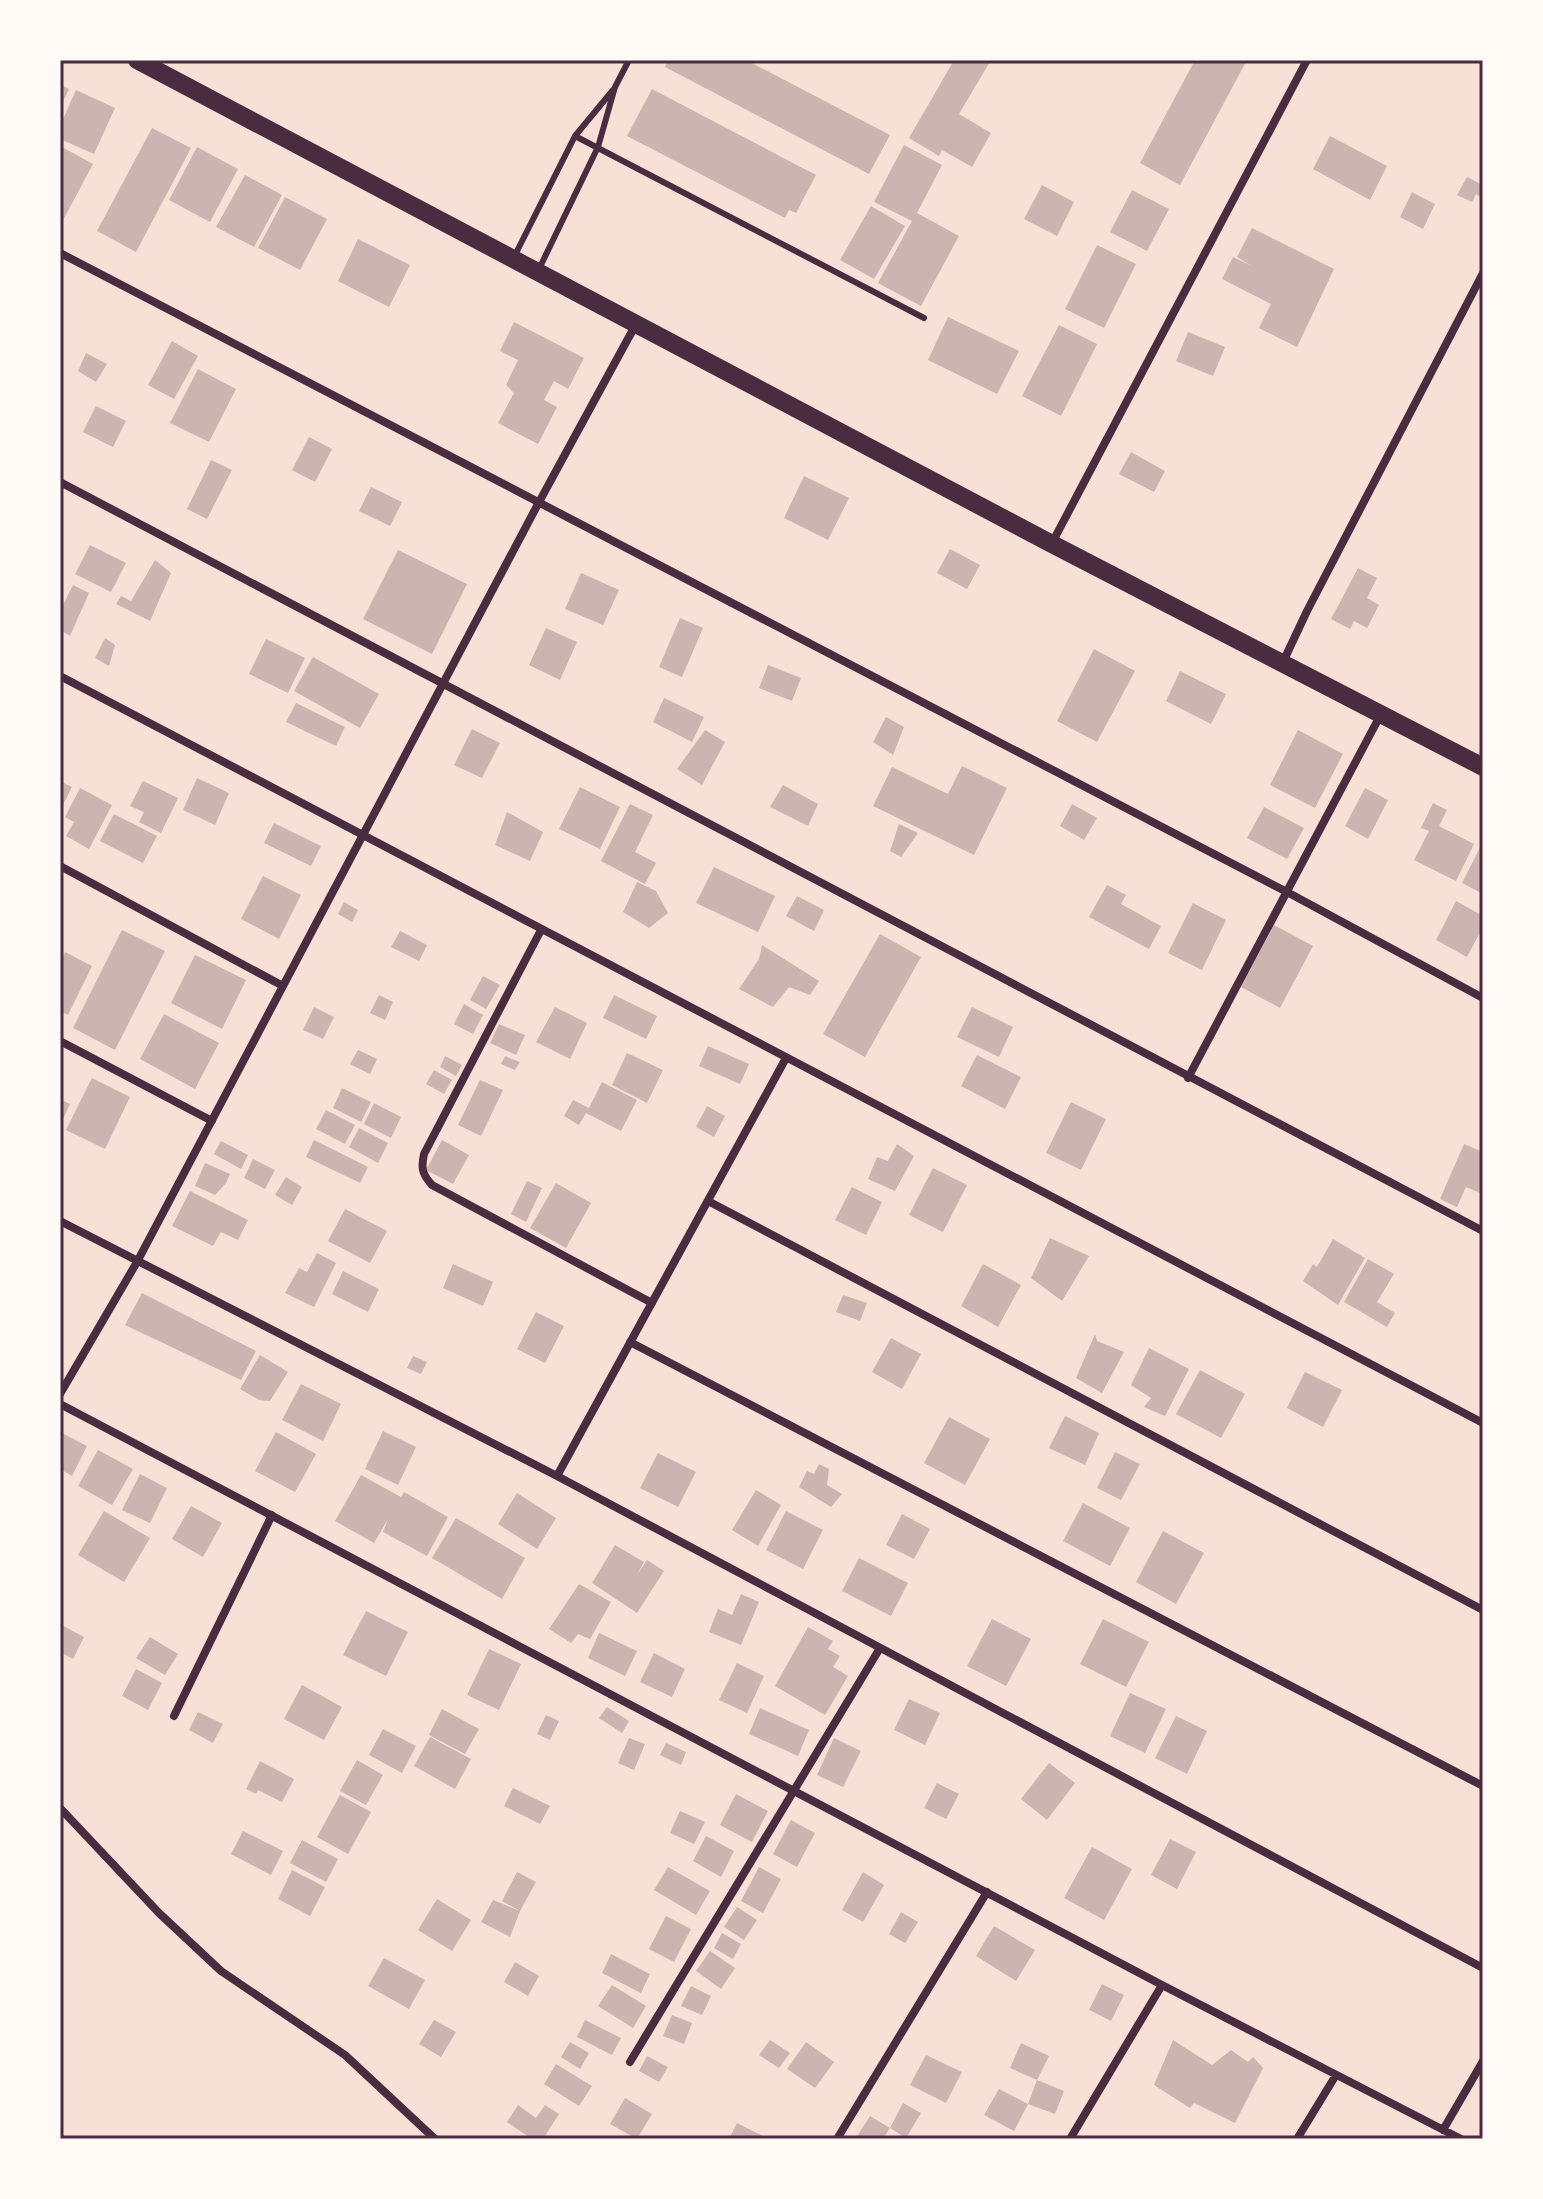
<svg xmlns="http://www.w3.org/2000/svg" width="1543" height="2199" viewBox="0 0 1543 2199" font-family="'PT Sans',sans-serif">
<style>
.building{fill:#ccb4b1}
.lines{fill:none;stroke-linecap:round;stroke-linejoin:round}
.service{stroke:#4a2c40;stroke-width:6}
.minor{stroke:#4a2c40;stroke-width:8}
.primary{stroke:#4a2c40;stroke-width:18}
.neatline{fill:none;stroke:#4a2c40;stroke-width:3}
</style>
<rect width="100%" height="100%" fill="#f7e1d7"/>
<path class="building" d="M668 60H746L890 135 869 174 665 67Z
M954 60H991L959 114 991 133 972 167 942 150 939 156 909 138Z
M1195 60H1247L1180 185 1140 163Z
M60 84 69 89 60 108Z
M652 89 816 175 796 213 789 210 785 218 627 136Z
M76 90 115 108 94 154 60 139V126Z
M152 128 191 148 136 252 97 231Z
M1330 136 1387 166 1370 200 1313 169Z
M904 145 942 165 917 213 959 236 921 306 878 283 912 221 874 202Z
M60 146 93 164 60 226Z
M197 147 238 169 210 222 169 200Z
M245 175 282 195 254 247 216 227Z
M1467 177 1483 185 1481 197 1476 194 1472 202 1457 195Z
M1042 185 1074 202 1057 236 1024 219Z
M1132 190 1169 209 1147 251 1110 232Z
M1412 192 1435 204 1423 229 1400 217Z
M285 197 327 219 300 270 258 248Z
M871 206 905 226 874 279 840 260Z
M1252 228 1334 269 1297 347 1259 328 1271 304 1222 279 1233 257 1252 266 1237 257Z
M358 239 410 265 389 307 338 281Z
M1097 245 1136 264 1104 328 1065 309Z
M948 317 1019 351 997 394 928 360Z
M514 322 584 358 568 389 554 381 544 400 557 407 538 444 498 423 514 393 506 385 518 360 500 351Z
M1059 325 1097 344 1061 416 1022 396Z
M1188 332 1225 347 1213 376 1176 361Z
M172 341 198 356 174 399 148 385Z
M86 353 107 364 96 382 78 371Z
M198 369 236 389 209 442 170 423Z
M96 406 126 421 113 447 83 432Z
M309 437 332 449 315 482 292 470Z
M1131 452 1165 471 1154 492 1119 474Z
M211 460 232 470 207 519 187 509Z
M804 476 849 498 828 540 784 518Z
M371 487 402 502 390 526 359 511Z
M90 545 126 563 111 592 75 574Z
M950 549 980 565 967 589 937 573Z
M398 550 467 584 432 654 363 619Z
M155 560 171 573 150 621 116 604 121 596 131 601Z
M1358 568 1377 578 1367 598 1379 605 1367 628 1354 621 1350 629 1331 619Z
M581 573 619 590 603 625 565 609Z
M73 585 89 593 70 636 60 630V611Z
M680 618 703 628 682 677 659 667Z
M546 628 577 642 560 680 529 665Z
M105 638 115 645 109 666 95 658Z
M266 639 305 658 288 693 249 674Z
M1094 649 1135 671 1097 742 1057 721Z
M313 657 379 694 360 728 294 691Z
M768 665 801 678 792 701 759 688Z
M1180 671 1226 694 1211 724 1166 701Z
M664 698 704 717 692 742 653 722Z
M296 703 345 727 336 746 286 722Z
M886 717 904 727 893 755 873 742Z
M472 729 500 743 482 778 454 765Z
M705 730 725 742 702 785 677 769Z
M1298 730 1343 754 1315 808 1270 785Z
M962 766 1007 788 974 855 873 806 892 767 948 794Z
M197 778 229 793 215 825 183 810Z
M60 781 72 787 60 811Z
M143 781 178 798 161 833 139 822 144 812 130 806Z
M783 785 818 804 808 826 770 807Z
M580 787 620 807 600 849 559 829Z
M80 788 112 805 89 849 66 836 74 822 65 817Z
M1365 788 1388 800 1368 839 1345 826Z
M1433 803 1447 810 1439 826 1474 844 1456 881 1414 860 1429 831 1421 828Z
M630 804 653 815 635 852 656 863 645 884 601 861Z
M1072 804 1097 818 1084 840 1060 826Z
M1264 807 1304 828 1287 859 1247 838Z
M507 812 543 832 530 861 495 845Z
M114 814 157 836 143 863 100 841Z
M274 823 321 846 311 866 264 843Z
M899 824 918 833 901 857 890 851Z
M1483 842V894L1462 883Z
M714 867 775 896 758 932 696 903Z
M263 876 301 895 279 939 241 919Z
M637 882 656 891 668 913 649 928 623 912Z
M1107 885 1126 895 1121 904 1161 926 1149 949 1089 917Z
M797 896 824 910 814 931 786 916Z
M1456 901 1483 916V927L1467 957 1436 940Z
M344 902 358 910 352 922 338 914Z
M1193 903 1226 920 1202 970 1168 953Z
M1274 925 1313 946 1280 1008 1241 987Z
M122 930 165 951 115 1050 73 1028Z
M400 931 427 945 419 961 391 947Z
M880 934 921 957 865 1057 823 1034Z
M762 945 819 981 810 995 789 987 773 1007 739 989 759 959Z
M65 952 92 966 68 1015 60 1011V963Z
M195 955 246 980 222 1029 171 1003Z
M483 976 500 985 486 1009 470 1000Z
M379 995 393 1002 385 1020 370 1013Z
M614 995 657 1016 646 1039 603 1018Z
M464 1004 483 1015 473 1034 454 1024Z
M314 1007 334 1017 323 1039 303 1030Z
M555 1007 587 1023 570 1059 536 1042Z
M972 1007 1013 1027 999 1057 957 1037Z
M164 1014 219 1043 195 1089 140 1059Z
M499 1024 525 1035 516 1055 490 1043Z
M708 1046 749 1064 740 1084 699 1066Z
M358 1050 377 1059 370 1074 350 1064Z
M627 1053 663 1070 647 1103 612 1085Z
M977 1055 1021 1077 1005 1109 961 1086Z
M445 1056 462 1065 456 1076 440 1067Z
M505 1056 520 1062 515 1070 501 1064Z
M434 1070 452 1080 444 1094 426 1084Z
M92 1078 130 1097 105 1149 66 1130Z
M480 1080 503 1090 481 1136 458 1125Z
M602 1082 637 1100 621 1131 586 1113 579 1125 564 1116 573 1100 589 1108Z
M342 1088 371 1102 361 1122 333 1108Z
M60 1099 70 1104 60 1125Z
M1071 1102 1106 1119 1081 1170 1046 1153Z
M374 1103 401 1117 391 1138 364 1124Z
M707 1106 725 1116 714 1137 696 1127Z
M326 1110 355 1125 345 1144 316 1129Z
M359 1128 388 1143 378 1163 349 1147Z
M314 1140 368 1167 360 1183 306 1157Z
M442 1140 469 1155 453 1184 426 1170Z
M221 1141 248 1155 241 1169 214 1154Z
M897 1144 914 1156 895 1191 868 1179 877 1157 888 1161Z
M1464 1144 1483 1152V1186L1480 1193 1466 1187 1457 1207 1440 1199Z
M253 1159 275 1170 265 1189 244 1178Z
M205 1163 230 1174 226 1183 215 1195 195 1186Z
M933 1168 967 1185 943 1232 909 1215Z
M286 1177 302 1187 292 1205 275 1195Z
M527 1181 542 1188 526 1222 511 1214Z
M556 1183 591 1203 566 1248 530 1228Z
M852 1187 882 1202 866 1235 835 1220Z
M190 1191 248 1220 238 1240 221 1232 213 1246 172 1226Z
M345 1209 387 1231 370 1263 328 1241Z
M1050 1238 1089 1256 1062 1301 1031 1278Z
M1333 1239 1365 1258 1338 1305 1303 1281 1313 1264 1317 1267Z
M317 1253 336 1263 314 1307 285 1293 299 1268 307 1272Z
M1368 1259 1394 1274 1377 1302 1395 1313 1387 1327 1344 1302Z
M453 1264 493 1282 483 1306 443 1288Z
M983 1264 1021 1285 998 1327 961 1306Z
M343 1271 379 1289 368 1312 332 1294Z
M142 1293 256 1351 241 1380 125 1325Z
M843 1295 867 1303 860 1321 836 1312Z
M536 1312 564 1326 545 1363 517 1349Z
M1095 1334 1097 1341 1124 1352 1102 1393 1076 1378Z
M891 1338 921 1354 902 1389 872 1372Z
M1149 1348 1189 1369 1165 1416 1144 1407 1151 1398 1131 1385Z
M260 1355 288 1372 270 1401 259 1400 240 1389Z
M413 1356 427 1362 421 1374 407 1368Z
M1200 1370 1245 1394 1221 1438 1176 1414Z
M1305 1372 1342 1390 1323 1427 1287 1408Z
M301 1384 341 1404 323 1441 282 1420Z
M1065 1416 1099 1433 1085 1465 1049 1448Z
M949 1417 990 1439 965 1485 924 1463Z
M383 1431 416 1447 398 1485 365 1469Z
M60 1432 87 1446 72 1476 60 1469Z
M276 1432 316 1454 295 1492 255 1471Z
M98 1450 133 1469 112 1505 78 1486Z
M1115 1452 1140 1464 1121 1500 1097 1488Z
M658 1453 696 1472 678 1507 640 1488Z
M819 1464 829 1469 827 1485 842 1494 831 1507 799 1487 807 1471 814 1474Z
M140 1474 167 1488 150 1523 122 1510Z
M361 1475 401 1497 404 1492 448 1517 427 1556 383 1532 388 1519 374 1543 335 1521Z
M756 1490 781 1505 758 1546 732 1530Z
M517 1493 556 1518 537 1549 498 1524Z
M1083 1503 1130 1528 1110 1566 1063 1541Z
M191 1506 222 1523 203 1557 172 1539Z
M104 1511 150 1538 124 1582 78 1555Z
M786 1511 823 1530 803 1569 766 1550Z
M902 1514 930 1529 914 1559 886 1545Z
M456 1518 525 1558 502 1599 432 1558Z
M1163 1531 1204 1553 1176 1604 1136 1582Z
M615 1545 644 1562 637 1575 647 1560 664 1571 637 1613 592 1583Z
M859 1558 908 1583 891 1616 842 1591Z
M579 1584 611 1602 590 1639 578 1634 571 1643 549 1629Z
M741 1594 759 1602 741 1645 709 1632 718 1609 732 1615Z
M366 1611 408 1632 386 1676 343 1655Z
M992 1619 1031 1639 1006 1686 967 1666Z
M1103 1619 1149 1642 1126 1687 1080 1664Z
M60 1624 84 1637 73 1659 60 1652Z
M808 1627 833 1641 828 1649 840 1656 833 1667 848 1676 825 1715 775 1686Z
M599 1633 637 1651 625 1676 588 1658Z
M150 1637 178 1654 165 1675 136 1658Z
M489 1649 521 1664 499 1710 467 1695Z
M654 1653 685 1669 672 1697 640 1682Z
M737 1663 764 1676 747 1713 719 1700Z
M136 1669 162 1683 148 1710 122 1696Z
M302 1685 342 1707 324 1740 284 1719Z
M1130 1693 1166 1709 1145 1753 1110 1736Z
M909 1699 940 1713 925 1745 894 1730Z
M607 1707 629 1721 622 1733 599 1718Z
M760 1708 809 1730 798 1756 749 1734Z
M442 1709 479 1729 465 1754 429 1735Z
M198 1712 223 1724 213 1743 189 1730Z
M546 1715 559 1721 550 1740 537 1734Z
M1176 1716 1207 1731 1187 1774 1155 1758Z
M383 1729 416 1746 402 1773 369 1755Z
M430 1737 471 1759 455 1789 414 1766Z
M629 1738 645 1744 634 1770 618 1763Z
M834 1738 861 1751 843 1787 817 1775Z
M666 1743 686 1752 681 1765 660 1755Z
M357 1760 383 1775 366 1805 340 1791Z
M260 1761 294 1779 282 1802 258 1790 256 1794 246 1789Z
M1049 1763 1075 1783 1047 1820 1021 1799Z
M937 1783 959 1794 946 1819 924 1808Z
M513 1788 550 1806 540 1824 504 1806Z
M736 1794 768 1811 752 1842 720 1825Z
M340 1795 371 1812 348 1854 317 1837Z
M680 1811 705 1822 694 1844 670 1833Z
M791 1820 815 1833 797 1867 773 1854Z
M243 1831 283 1851 271 1875 231 1854Z
M706 1836 734 1851 721 1877 693 1861Z
M1170 1839 1196 1852 1177 1889 1151 1875Z
M302 1840 338 1859 326 1882 290 1863Z
M1092 1847 1132 1869 1104 1920 1064 1898Z
M668 1867 710 1891 696 1915 654 1890Z
M759 1867 781 1879 763 1913 741 1901Z
M292 1870 325 1887 310 1916 278 1899Z
M517 1872 536 1882 520 1911 502 1901Z
M863 1872 884 1885 863 1922 842 1910Z
M437 1899 471 1920 452 1951 418 1930Z
M493 1900 520 1911 510 1937 481 1922Z
M737 1907 757 1920 744 1940 724 1927Z
M901 1912 918 1922 905 1943 889 1934Z
M666 1916 691 1929 674 1962 649 1949Z
M994 1926 1035 1950 1016 1981 976 1956Z
M722 1933 741 1944 733 1959 714 1948Z
M710 1951 735 1968 721 1989 696 1971Z
M611 1954 650 1974 641 1993 602 1973Z
M384 1958 425 1980 409 2009 368 1986Z
M515 1962 539 1976 528 1996 504 1982Z
M1102 1984 1124 1995 1111 2021 1089 2010Z
M612 1985 646 2006 633 2028 598 2006Z
M691 1986 711 1996 702 2015 681 2006Z
M672 2015 692 2023 684 2044 663 2036Z
M434 2020 456 2032 441 2057 419 2044Z
M585 2020 621 2038 612 2055 577 2037Z
M770 2040 790 2053 779 2068 759 2055Z
M1173 2040 1212 2065 1231 2050 1248 2062 1253 2057 1263 2068 1235 2123 1194 2103 1190 2108 1154 2085Z
M570 2042 589 2053 580 2069 561 2057Z
M806 2042 834 2062 815 2088 787 2069Z
M1021 2043 1049 2056 1037 2080 1010 2068Z
M926 2055 962 2072 946 2103 910 2085Z
M647 2056 668 2067 659 2082 639 2071Z
M556 2064 592 2086 579 2106 544 2084Z
M1037 2080 1064 2091 1055 2114 1028 2104Z
M999 2089 1028 2104 1014 2131 984 2115Z
M625 2098 652 2114 637 2139 610 2124Z
M903 2103 921 2113 906 2138 890 2128 883 2139 856 2138 870 2116 890 2128Z
M518 2105 536 2118 545 2105 559 2114 543 2139H532L507 2122Z
M737 2123 769 2139H729Z"/>
<g class="lines">
<path class="service" d="M575 136 924 318
M515 255 575 136 613 90
M539 269 598 147 615 87 629 60"/>
<path class="minor" d="M60 253 1287 892 1483 998
M60 482C536 729 1007 984 1483 1231
M1052 543 1307 60
M1283 662 1307 611 1483 273
M60 676 1483 1423
M60 866 283 986
M541 930 424 1154C421 1168 422 1174 432 1185L652 1303
M60 1041 212 1121
M1188 1078 1381 714
M708 1201 1483 1610
M60 1221 557 1476 1483 1968
M630 1342 1483 1786
M60 1394 137 1262 538 504 636 324
M60 1404 1162 1985 1461 2139
M557 1476 786 1058
M174 1716 272 1515
M60 1808 159 1913 221 1971 345 2055 435 2139
M630 2062 880 1648
M1443 2130 1483 2061
M837 2139 987 1892
M1070 2139 1162 1985
M1297 2139 1336 2075"/>
<path class="primary" d="M137 60 1052 544 1483 767"/>
</g>
<rect width="1543" height="2199" fill="none" stroke="#fffaf5" stroke-width="124"/>
<rect x="62" y="62" width="1419" height="2075" class="neatline"/>
</svg>
